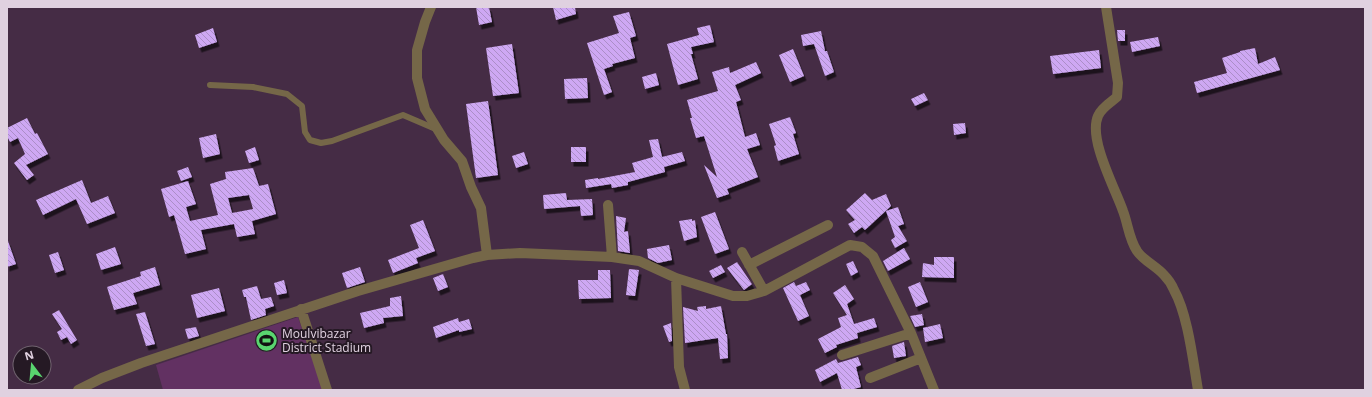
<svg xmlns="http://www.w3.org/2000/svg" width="1372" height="397" viewBox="0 0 1372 397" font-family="'Open Sans',sans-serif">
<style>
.pitch{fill:#623162}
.building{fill:url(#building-back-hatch);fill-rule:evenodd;filter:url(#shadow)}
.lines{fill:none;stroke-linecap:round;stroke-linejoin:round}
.lane{stroke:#756748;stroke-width:6}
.street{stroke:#756748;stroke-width:10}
.labels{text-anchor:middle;stroke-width:4;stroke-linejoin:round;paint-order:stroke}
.poi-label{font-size:12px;fill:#e0d1e0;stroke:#251924;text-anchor:start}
</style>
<defs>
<pattern id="building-back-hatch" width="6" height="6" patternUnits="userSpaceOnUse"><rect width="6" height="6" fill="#cea8f3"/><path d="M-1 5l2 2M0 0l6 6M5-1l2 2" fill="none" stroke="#ab8ec7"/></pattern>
<filter id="shadow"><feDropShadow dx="2.5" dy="4.5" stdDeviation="0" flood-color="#0009"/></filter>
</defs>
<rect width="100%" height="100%" fill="#452c45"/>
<path class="pitch" d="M298 317 323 390H163L156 365Z"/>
<path class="building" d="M476 7H489L492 22 479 25Z
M553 7H575L576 14 556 20Z
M629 12 636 36 630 38 635 58 612 64 613 66 604 69 612 92 604 95 587 43 619 33 613 16Z
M710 25 714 42 691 47 693 54H691L698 79 678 85 667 44 699 35 697 28Z
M213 28 217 42 199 48 195 35Z
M1117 30H1125V41H1118Z
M821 31 825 51H827L834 72 825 76 814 44 803 46 801 35Z
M1158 37 1160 46 1132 52 1130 42Z
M512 44 519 93 493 96 486 48Z
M1255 48 1258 64 1275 57 1280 70 1197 93 1194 82 1227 73 1222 58 1240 52V51Z
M793 49 804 76 790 82 779 55Z
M1099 50 1101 68 1053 74 1050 56Z
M756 62 761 73 735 85 741 100 736 102 745 137 756 133 760 145 747 149 758 177 727 189 729 194 717 198 704 165 717 177 704 136 696 138 690 118H692L687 100 718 91 712 72 729 67 730 73Z
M656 73 659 85 645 89 642 77Z
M587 78 588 98 565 99 564 79Z
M924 93 928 100 915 106 911 99Z
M488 101 498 175 476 178 466 104Z
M790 117 796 133 793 134 799 154 778 161 774 146 776 145 769 124Z
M27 118 35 134 37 133 48 154 26 165 34 175 27 180 14 163 25 154 18 138 10 142 7 136V128Z
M965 123 966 133 954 135 953 124Z
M216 134 220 154 203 158 199 138Z
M658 139 662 157 682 152 685 161 664 167 665 172 628 182V185L612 188 611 184 586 188 585 180 598 178V179L635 172 632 163 653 157 649 140Z
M255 147 259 160 249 163 245 151Z
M571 147H586V162H571Z
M524 152 528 164 516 168 512 156Z
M188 167 192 177 181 181 177 171Z
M253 168 259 186 268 184 276 214 252 221 255 234 237 237 234 224 201 230 206 249 185 254 174 215 169 217 161 189 188 181 196 204 186 207 190 221 218 215 210 184 226 179 225 172ZM249 195 253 209 232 213 228 198Z
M82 180 91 203 108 196 115 213 87 224 76 199 43 215 36 200Z
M566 193 567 200 592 199 593 215 581 216 580 206 544 209 543 195Z
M865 193 872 200 886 194 891 206 865 230 862 227 854 233 848 224 855 220 846 210Z
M898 207 904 224 898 226 907 241 895 248 891 240 895 237 886 211Z
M715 212 729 249 715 254 701 217Z
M616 216 626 218 624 232 628 231 630 253 618 251Z
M692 219V221L695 220 697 237 684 241 679 221Z
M423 220 435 251 416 258 418 263 393 273 388 260 419 248 410 225Z
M7 241H8L16 264 7 267Z
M669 245 672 260 658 263 648 258 647 249Z
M115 247 121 264 101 270 96 254Z
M904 248 910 259 888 271 883 261Z
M58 252 64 270 55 273 49 255Z
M934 257H954V278L922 277 923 263 934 265Z
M853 261 858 272 851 276 846 264Z
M737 262 752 284 744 290 727 268Z
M721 265 725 272 713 278 709 271Z
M155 267 160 285 133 293 137 304 114 310 107 287 141 276 140 272Z
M360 267 365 282 347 288 342 273Z
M629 269 639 270 635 296 626 295Z
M598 270H610L611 298 579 299 578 280H598Z
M443 274 448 287 438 291 433 278Z
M284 280 287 293 277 295 274 283Z
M794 282 796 286 806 282 810 290 800 295 809 316 798 321 783 288Z
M920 282 928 302 916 307 908 287Z
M845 285 854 299 847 304 854 324 874 318 877 327 857 333 858 338 836 345 837 347 825 353 818 339 841 327 838 318 847 315 833 293Z
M257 286 261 299 271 297 274 306 265 309 266 315 251 320 246 297H244L242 290Z
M219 288 225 311 197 318 191 295Z
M401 296 403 316 383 318 384 323 364 328 360 313 390 306V298Z
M706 306V309L721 306 726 334H727L728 358 720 359 718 338 685 343 683 307 698 311 697 307Z
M59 310 77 340 71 344 67 337 61 340 57 332 62 329 52 314Z
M145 312 155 344 146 346 136 314Z
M922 314 924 325 915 327 910 316Z
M458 318 459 322 469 319 472 329 459 332V330L436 338 433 327Z
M671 323 672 341 669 342 663 326Z
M940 324 943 338 925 342 923 328Z
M196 327 199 336 188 339 185 329Z
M904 342 906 356 894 358 892 346Z
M858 357 861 365 856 367 861 387 850 390H842L837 373 820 382 815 370 836 359 838 363Z"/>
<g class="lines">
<path class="lane" d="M210 85 253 87 287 94 302 106 305 132 310 140 321 143 332 141 403 115 438 130"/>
<path class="street" d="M431 7 425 22 417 50V78L425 109 444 140 462 161 471 187 481 208 487 255
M1106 7 1118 83 1117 97C1111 102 1101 108 1098 116 1088 139 1115 188 1123 211 1128 224 1129 239 1137 251 1144 261 1156 266 1164 275 1168 279 1172 285 1174 290 1188 315 1193 361 1198 390
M608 205 612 257
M742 252 764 291
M749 265 828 225
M676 278 679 367 685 390
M301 309 327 390
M842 355 911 333
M870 378 921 358
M78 390 102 378 141 363 358 291 473 258 487 255 520 253 612 257 639 261 676 278 733 296H747L764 291 850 245 862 247 873 256 911 333 934 390"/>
</g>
<defs>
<symbol id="stadium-disc" viewBox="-11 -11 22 22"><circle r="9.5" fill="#59d56f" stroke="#251924"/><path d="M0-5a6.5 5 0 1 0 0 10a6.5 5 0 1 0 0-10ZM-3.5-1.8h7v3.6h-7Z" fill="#111"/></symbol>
</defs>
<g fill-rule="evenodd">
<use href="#stadium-disc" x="254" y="328" width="25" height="25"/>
</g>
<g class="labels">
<g class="poi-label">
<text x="282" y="338">Moulvibazar<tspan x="282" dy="14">District Stadium</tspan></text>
</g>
</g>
<rect width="1372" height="397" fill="none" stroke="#e0d1e0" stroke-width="16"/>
<g transform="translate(32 365) rotate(344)"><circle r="19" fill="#251924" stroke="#70636f"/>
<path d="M0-3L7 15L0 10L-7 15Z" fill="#59d56f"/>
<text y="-6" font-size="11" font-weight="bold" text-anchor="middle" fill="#e0d1e0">N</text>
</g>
</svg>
